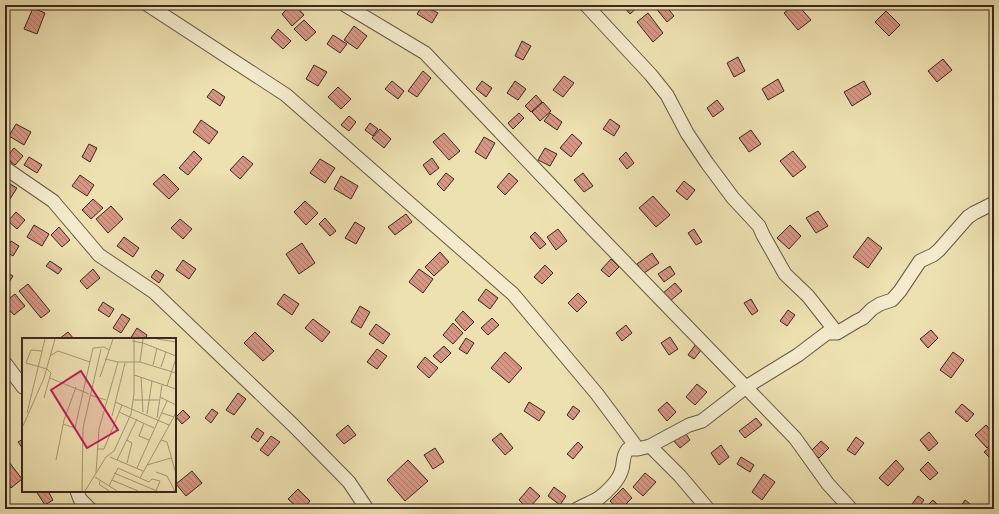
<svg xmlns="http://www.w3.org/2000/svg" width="999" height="514" viewBox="0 0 999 514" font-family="Alegreya,serif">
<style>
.building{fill:url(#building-back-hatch);stroke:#3b281d}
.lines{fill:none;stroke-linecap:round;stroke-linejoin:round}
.street-casing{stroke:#685642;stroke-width:15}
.street{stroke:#f3ebcc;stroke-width:13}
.inset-road{fill:none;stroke:#a69676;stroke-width:1}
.view{fill:#c2185b;fill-opacity:0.15;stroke:#c2185b;stroke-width:2}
.inset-edge{fill:none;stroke:#3b281d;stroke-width:2}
</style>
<defs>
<pattern id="building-back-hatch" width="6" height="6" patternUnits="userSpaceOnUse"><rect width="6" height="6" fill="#d69683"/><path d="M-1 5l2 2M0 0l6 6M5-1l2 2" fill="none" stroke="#af7a6b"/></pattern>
</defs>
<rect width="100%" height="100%" fill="#ede0b1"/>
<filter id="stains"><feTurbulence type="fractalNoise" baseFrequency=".005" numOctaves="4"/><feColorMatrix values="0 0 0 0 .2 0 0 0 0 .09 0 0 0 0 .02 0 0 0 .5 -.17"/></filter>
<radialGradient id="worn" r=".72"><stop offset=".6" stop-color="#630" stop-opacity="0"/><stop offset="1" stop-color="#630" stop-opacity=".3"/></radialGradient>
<path class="building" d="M291 5H295L304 15 292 26 282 14Z
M423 5 438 13 432 23 417 14Z
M622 5H640L630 14Z
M657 5H665L674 16 667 22 655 7Z
M794 5H798L811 20 798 30 784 13Z
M33 8 45 13 37 34 24 29Z
M886 11 900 25 889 36 875 22Z
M648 13 663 33 653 42 637 22Z
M304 20 316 32 306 41 294 29Z
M354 26 367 36 357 49 344 40Z
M278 29 291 41 283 49 271 38Z
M333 35 347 44 340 53 327 44Z
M522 41 531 46 523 60 515 56Z
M738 57 745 71 734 77 727 63Z
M943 59 952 70 937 82 928 71Z
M314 65 327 72 318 86 306 79Z
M423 71 431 78 417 97 408 91Z
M564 76 574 83 563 97 553 90Z
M778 79 784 91 768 100 762 89Z
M392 81 404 91 398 99 385 89Z
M482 81 492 88 486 97 476 89Z
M515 81 526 89 518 100 507 93Z
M864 81 871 94 852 106 844 92Z
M338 87 351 99 341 109 328 97Z
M213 89 225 97 220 106 207 97Z
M536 95 542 102 531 112 525 106Z
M717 100 724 109 713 117 707 108Z
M543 102 551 111 540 121 532 112Z
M519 113 524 118 513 129 508 123Z
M550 113 562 122 557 130 544 121Z
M349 116 356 122 349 131 341 125Z
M610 119 620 126 614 136 603 129Z
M201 120 218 132 209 144 193 132Z
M370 123 378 129 373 136 365 130Z
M16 124 31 132 24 145 9 136Z
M380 129 391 139 384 148 372 138Z
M751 130 761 144 749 152 739 138Z
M444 133 460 151 449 160 433 142Z
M572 134 582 143 571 157 560 148Z
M484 137 495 143 486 159 475 152Z
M89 144 97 148 90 162 82 157Z
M14 148 23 156 15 165 6 158Z
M545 148 557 154 550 166 538 160Z
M194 151 202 159 188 175 179 168Z
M793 151 806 167 793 177 780 161Z
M626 152 634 163 627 169 619 159Z
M243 156 253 164 240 179 230 170Z
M29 157 42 165 37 173 24 165Z
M432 158 439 168 430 175 423 165Z
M320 159 335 168 325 183 310 173Z
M446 173 454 179 444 191 437 184Z
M509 173 518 181 505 195 497 187Z
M583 173 593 186 584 192 574 180Z
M164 174 179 189 169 199 153 184Z
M80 175 94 185 87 196 72 186Z
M341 176 358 186 351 199 334 189Z
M5 181 17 188 10 199 5 196Z
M684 181 695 190 687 200 676 191Z
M653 196 670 215 656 227 639 208Z
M93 199 103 208 91 219 82 210Z
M305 201 318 213 306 225 294 212Z
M111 206 123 219 108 233 96 219Z
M818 211 828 226 816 233 806 218Z
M16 212 25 220 17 229 8 221Z
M406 214 412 222 395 235 388 227Z
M325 218 336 231 330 236 319 224Z
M180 219 192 229 183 239 171 228Z
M355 222 365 228 356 244 345 238Z
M34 225 49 234 42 246 27 237Z
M790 225 801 236 789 249 777 238Z
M59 227 70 240 62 247 51 235Z
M558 229 567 241 556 250 547 237Z
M694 229 702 242 696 245 688 233Z
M535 232 546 244 540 249 530 237Z
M124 237 139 248 133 257 117 246Z
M868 237 882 248 868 268 853 257Z
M11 241 19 246 13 256 5 251Z
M302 243 315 263 299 274 286 254Z
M440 252 449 262 434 276 425 267Z
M652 253 659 263 644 273 637 264Z
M611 259 619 267 609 277 601 270Z
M183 260 196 269 189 279 176 270Z
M50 261 62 269 58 274 46 266Z
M545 265 553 273 542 284 534 277Z
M670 266 675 274 664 282 658 274Z
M93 269 100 278 87 289 80 281Z
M419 269 433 279 423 293 409 282Z
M156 270 164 275 159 283 151 277Z
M5 271 13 276 5 288Z
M675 283 682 291 670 301 663 293Z
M28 284 50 311 41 318 19 291Z
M486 289 498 298 490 309 478 300Z
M578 293 587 302 577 312 568 303Z
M15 294 25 306 14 315 5 305V302Z
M284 294 299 304 292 315 277 304Z
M751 299 758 311 752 315 744 303Z
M103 302 114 309 109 317 98 310Z
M360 306 370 312 361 328 351 322Z
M788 310 795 315 787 326 780 321Z
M463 311 474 322 465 331 455 320Z
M122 314 130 319 121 333 113 328Z
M492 318 499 325 488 335 481 328Z
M313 319 330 332 322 342 305 328Z
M453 323 463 333 453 344 443 335Z
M376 324 390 334 383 344 369 334Z
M626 325 632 333 622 341 616 333Z
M137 328 147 335 145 339H130Z
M931 330 938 338 928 348 920 339Z
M68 332 74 339H59Z
M255 332 274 351 263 361 244 343Z
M670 337 678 349 669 355 661 343Z
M466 338 474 343 467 354 459 349Z
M696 344 702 349 694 359 688 355Z
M444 346 451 353 441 363 433 356Z
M377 349 387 356 377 369 367 362Z
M505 352 522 368 509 383 491 368Z
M953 352 964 360 951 378 940 370Z
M425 357 438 368 429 378 417 367Z
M697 384 707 392 695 405 686 397Z
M238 393 246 399 234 415 226 410Z
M529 402 545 412 539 421 524 411Z
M667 402 676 412 667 421 658 410Z
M962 404 974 414 967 422 955 412Z
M573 406 580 411 573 420 567 415Z
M212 409 218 413 211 423 205 418Z
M183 410 190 417 182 424 176 417Z
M756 418 762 425 745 438 739 431Z
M348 425 356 435 344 444 336 435Z
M986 425 994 434V441L987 448 975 435Z
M257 428 264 433 258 442 251 437Z
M684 431 690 440 680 448 673 440Z
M929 432 938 443 929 451 920 440Z
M501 433 513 448 505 455 492 440Z
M271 436 280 442 268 456 260 450Z
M856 437 864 443 855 455 847 450Z
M23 439V449L18 442Z
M821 441 829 448 819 458 811 451Z
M578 442 583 447 573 459 567 454Z
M721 445 729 457 719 465 711 453Z
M990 447 994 451V462L984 452Z
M435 448 444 462 433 469 424 455Z
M741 457 754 465 750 472 737 464Z
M6 458 22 479 11 488 5 479V459Z
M408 460 428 481 405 501 387 480Z
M896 460 904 469 888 486 879 478Z
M928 462 938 473 930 480 920 470Z
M192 471 202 483 186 496 176 484Z
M645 473 656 482 643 496 633 487Z
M764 474 775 482 762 500 752 492Z
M530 487 540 496 528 509 519 500Z
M554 487 566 496 560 505 548 496Z
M623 488 632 498 621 509H618L610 501Z
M298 489 310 501 303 509H299L288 499Z
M36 491H48L53 500 45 505Z
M918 496 924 500 917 509H910L909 508Z
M933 500 942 509H924Z
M965 500 974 507 973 509H959Z"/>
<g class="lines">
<defs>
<path id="street" d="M148 5 286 95 513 294 597 394 638 449 650 446 680 476 708 509
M345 5 425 53 583 219 795 438 828 484 851 509
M586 5 651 75 667 95 687 133 707 163 733 198 759 226 763 235 785 274 808 296 837 333
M5 168 53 201 99 255 154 292 293 425 349 482 367 509
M5 363 23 387
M650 446 689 425 702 421 746 387 798 355 827 333H837L857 321 863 318 872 309 880 304 892 300 900 291 920 261 933 255 939 250 968 217 974 213 994 203
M77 491 80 499 90 509
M577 509C584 505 593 502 599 498 607 492 618 481 621 472 625 462 621 458 628 449H638"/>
</defs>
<use href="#street" class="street-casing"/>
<use href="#street" class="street"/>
</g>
<g transform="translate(22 338)">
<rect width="154" height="154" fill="#ede0b1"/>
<path class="inset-road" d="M135 1 154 4M110 3 121 5 154 18M20 13 9 12 4 25 25 31 29 35 22 60M28 18 36 13 68 24M83 21 96 24H118L154 35M118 24 121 1M131 27 135 10M139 29 144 14M112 37 154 51M78 39 91 1M119 39 121 74M28 40 67 56M145 48 154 20M68 57 84 62M138 59 154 67M112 62H137M93 64 147 87M97 74 132 90M5 75 23 1M140 75 152 79M125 76 130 43M90 78 103 25M135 80 140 47M122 85 117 98 127 102M41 86 53 90 71 10 82 9 87 12M1 88 22 40 33 1M139 102 145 104 154 136M75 111H82L100 67M88 119 121 133M34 122 42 82 54 49M95 122 115 81M105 125 110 105 105 102M125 127 149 120M115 130 145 63M134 134 145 138 153 153M74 135 77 91 96 24M92 135 135 153M73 139 95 153M118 140 154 75M90 142 116 153M78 143 77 146 87 153M87 148 96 130 127 144 130 141 138 143 134 153M60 153 61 90 79 11M63 153 84 119 92 113 109 76 112 56V1"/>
<path class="view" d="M59 33 96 92 65 110 29 52Z"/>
<rect width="154" height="154" class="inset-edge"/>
</g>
<rect width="999" height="514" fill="none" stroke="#ede0b1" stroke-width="20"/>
<rect x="6" y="6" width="987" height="502" fill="none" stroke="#3b281d" stroke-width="2"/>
<rect x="10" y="10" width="979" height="494" fill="none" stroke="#3b281d"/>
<rect width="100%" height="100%" filter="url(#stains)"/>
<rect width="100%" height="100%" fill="url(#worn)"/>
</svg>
